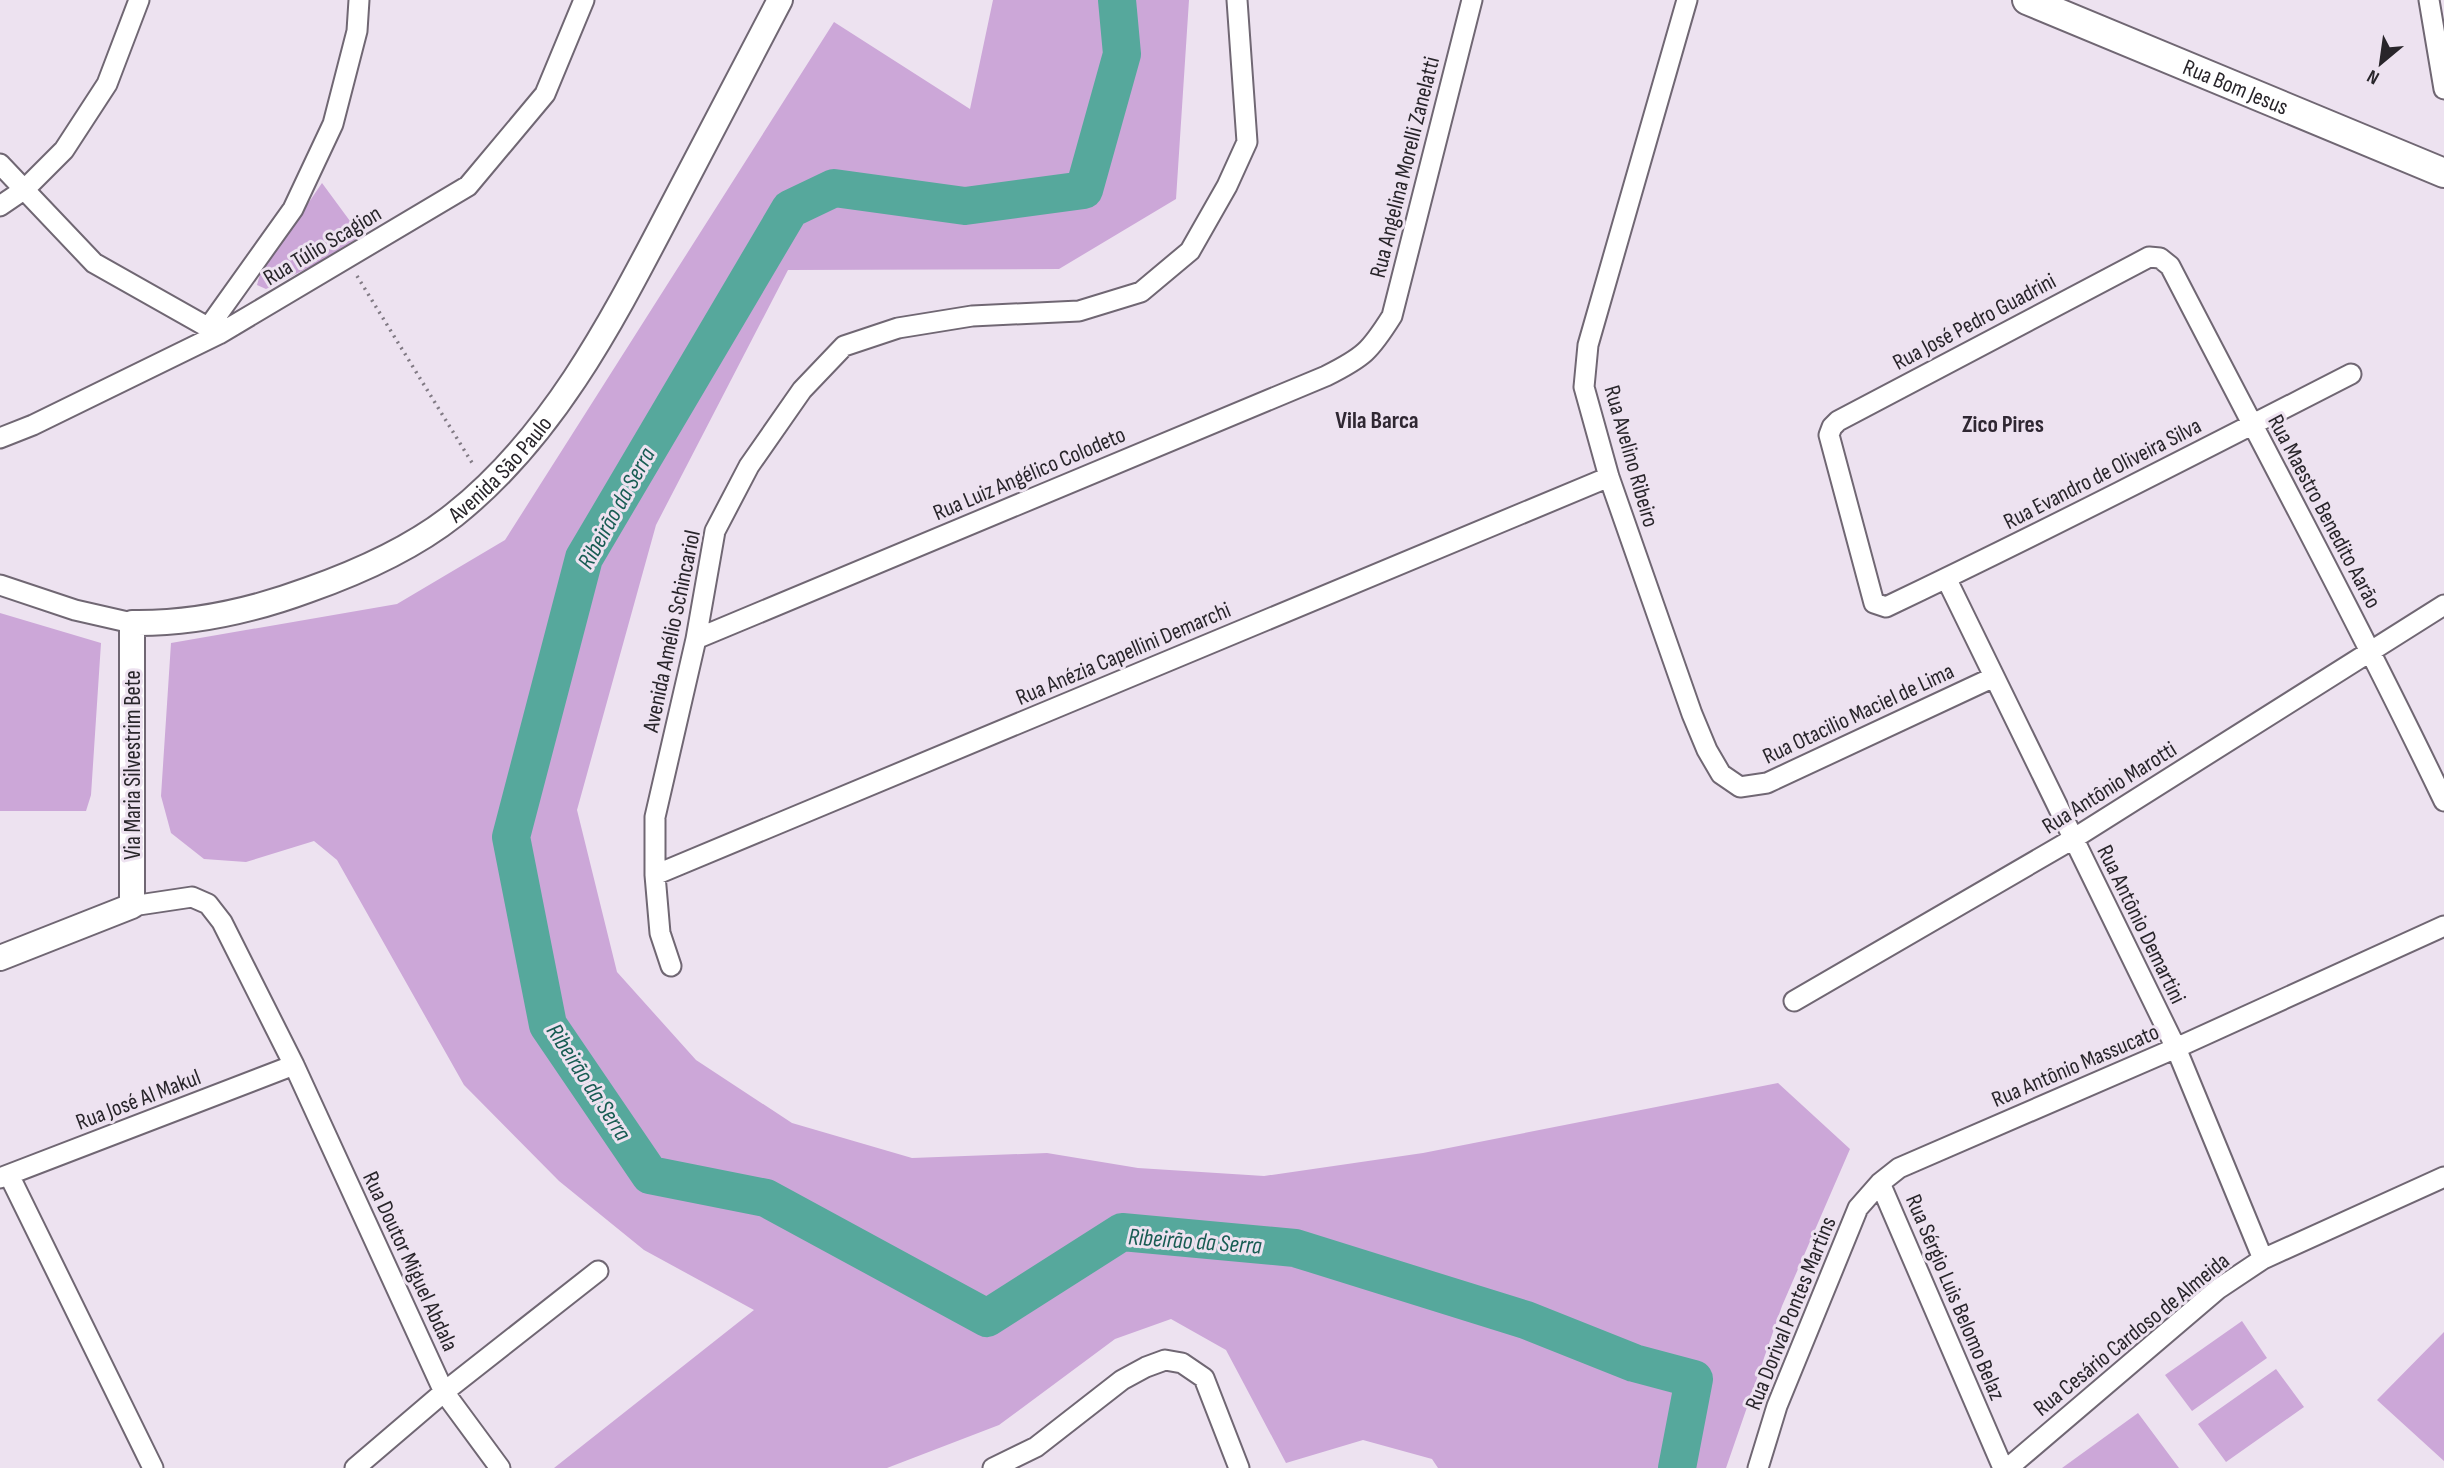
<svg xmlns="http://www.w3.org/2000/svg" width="2444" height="1468" viewBox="0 0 2444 1468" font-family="'Sofia Sans Condensed',sans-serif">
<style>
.green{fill:#cca7d8}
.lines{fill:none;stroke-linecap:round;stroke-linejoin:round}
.river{stroke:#56a89c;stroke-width:38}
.minor-casing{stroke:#706773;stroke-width:23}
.tertiary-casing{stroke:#706773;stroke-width:28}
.secondary-casing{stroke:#706773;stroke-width:32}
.path{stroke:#817a84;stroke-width:3.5;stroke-dasharray:2 5;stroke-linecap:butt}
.minor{stroke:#fff;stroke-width:19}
.tertiary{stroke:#fff;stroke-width:24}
.secondary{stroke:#fff;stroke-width:28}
.labels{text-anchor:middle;stroke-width:6;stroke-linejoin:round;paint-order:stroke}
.street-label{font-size:23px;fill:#28252a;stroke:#ede2f0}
.neighbourhood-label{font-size:24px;font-weight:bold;fill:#2f2732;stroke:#ede2f0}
.water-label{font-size:24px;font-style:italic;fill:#185c53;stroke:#ede2f0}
</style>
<rect width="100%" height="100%" fill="#ede2f0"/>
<path class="green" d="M993 0H1189L1176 199 1059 269 788 270 656 525 577 810 617 972 696 1060 792 1123 912 1158 1047 1153 1138 1168 1264 1176 1423 1153 1778 1083 1850 1149 1782 1306 1726 1468H1438L1432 1459 1363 1440 1286 1463 1226 1350 1171 1319 1115 1339 999 1425 887 1468H554L754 1310 644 1250 559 1181 464 1085 337 860 314 841 246 862 204 859 171 833 161 796 171 643 397 604 505 540 834 22 970 109Z
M322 183 361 236 314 265 266 289 257 285 260 274Z
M0 613 101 643 91 795 86 811H0Z
M2242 1321 2267 1358 2192 1411 2165 1375Z
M2444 1332V1461L2377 1400Z
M2276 1369 2304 1407 2226 1462 2198 1424Z
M2138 1413 2179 1468H2062Z"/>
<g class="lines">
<path class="river" d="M1117 0 1122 54 1084 190 965 206 834 188 790 209 584 558 511 837 548 1025 650 1175 766 1198 987 1318 1122 1232 1295 1248 1526 1320 1634 1363 1694 1379 1677 1468"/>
<defs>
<path id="minor" d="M1687 0 1588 345 1584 387 1609 477 1692 714 1707 750 1721 774 1740 787 1767 783 1994 677
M2429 0 2444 89
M0 164 94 263 218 333
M0 206 25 189 64 150 107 84 139 0
M208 328 293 209 333 124 357 31 359 0
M2351 374C2197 453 2043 532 1886 607L1874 603 1829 435 1832 427 1838 421 2149 257 2160 258 2170 266C2262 444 2357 620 2444 801
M0 438 33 425 219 334 468 186 545 94 584 0
M1946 578 2176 1048 2263 1259
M0 585 75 610 132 623
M696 639 1326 376C1364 357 1370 351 1392 316L1472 0
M655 875 1609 477
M132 906 192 897 208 904 222 922 294 1065 444 1392 500 1468
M671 966 660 933 655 875V817L696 639 715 531 749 466 802 390 844 346 898 328 972 316 1079 311 1141 292 1190 251 1227 186 1247 142 1237 0
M1794 1001 2073 839 2444 605
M9 1175 153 1468
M0 1178 294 1065
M1880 1183 2003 1468
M355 1468 444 1392 598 1271
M993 1468 1036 1447 1122 1380 1146 1367 1165 1360 1182 1363 1204 1378 1239 1468
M1758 1468 1777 1406 1858 1208 1880 1183 1899 1168 2176 1048 2444 926
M2008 1468 2218 1289 2263 1259 2444 1177"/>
<g id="tertiary">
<path id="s1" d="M0 958 132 906V623C193 624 251 611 308 590 359 572 411 549 454 515 552 437 610 325 667 216 704 144 742 72 780 0"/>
</g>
<g id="secondary">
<path id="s2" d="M2027 0 2444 173"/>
</g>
</defs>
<use href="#minor" class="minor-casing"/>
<use href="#tertiary" class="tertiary-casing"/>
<use href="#secondary" class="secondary-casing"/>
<path class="path" d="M357 276 474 466"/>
<use href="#minor" class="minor"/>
<use href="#tertiary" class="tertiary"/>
<use href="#secondary" class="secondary"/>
</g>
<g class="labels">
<g class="street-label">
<text dy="8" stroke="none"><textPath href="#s2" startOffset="226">Rua Bom Jesus</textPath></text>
<text transform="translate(1404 167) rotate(-76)" y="8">Rua Angelina Morelli Zanelatti</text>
<text transform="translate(322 245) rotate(-31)" y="8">Rua Túlio Scagion</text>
<text transform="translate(1974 321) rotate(-28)" y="8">Rua José Pedro Guadrini</text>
<text transform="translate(1632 456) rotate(74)" y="8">Rua Avelino Ribeiro</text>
<text dy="8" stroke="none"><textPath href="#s1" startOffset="835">Avenida São Paulo</textPath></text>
<text transform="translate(1029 473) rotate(-23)" y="8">Rua Luiz Angélico Colodeto</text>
<text transform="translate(2102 473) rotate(-27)" y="8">Rua Evandro de Oliveira Silva</text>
<text transform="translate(2325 511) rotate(62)" y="8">Rua Maestro Benedito Aarão</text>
<text transform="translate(671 631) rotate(-78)" y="8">Avenida Amélio Schincariol</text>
<text transform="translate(1123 653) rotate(-23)" y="8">Rua Anézia Capellini Demarchi</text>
<text transform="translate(1858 713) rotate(-25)" y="8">Rua Otacilio Maciel de Lima</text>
<text transform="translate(132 765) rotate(-90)" y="8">Via Maria Silvestrim Bete</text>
<text transform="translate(2109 787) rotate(-32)" y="8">Rua Antônio Marotti</text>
<text transform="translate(2142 924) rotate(64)" y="8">Rua Antônio Demartini</text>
<text transform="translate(2075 1065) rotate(-23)" y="8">Rua Antônio Massucato</text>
<text transform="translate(138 1099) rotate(-21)" y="8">Rua José Al Makul</text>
<text transform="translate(411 1261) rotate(65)" y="8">Rua Doutor Miguel Abdala</text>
<text transform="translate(1956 1297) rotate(67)" y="8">Rua Sérgio Luis Belomo Belaz</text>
<text transform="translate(1790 1313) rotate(-68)" y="8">Rua Dorival Pontes Martins</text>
<text transform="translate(2131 1334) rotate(-39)" y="8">Rua Cesário Cardoso de Almeida</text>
</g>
<g class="neighbourhood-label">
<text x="1377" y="428">Vila Barca</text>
<text x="2003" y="432">Zico Pires</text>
</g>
<g class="water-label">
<text transform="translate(616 508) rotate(-61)" y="8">Ribeirão da Serra</text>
<text transform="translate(589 1082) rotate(57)" y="8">Ribeirão da Serra</text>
<text transform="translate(1195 1241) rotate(4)" y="8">Ribeirão da Serra</text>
</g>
</g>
<g transform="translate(2381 63) rotate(209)" stroke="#ede2f0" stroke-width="5" paint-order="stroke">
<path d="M0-5L12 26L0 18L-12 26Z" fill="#28252a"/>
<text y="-10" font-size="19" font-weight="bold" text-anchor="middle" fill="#28252a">N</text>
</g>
</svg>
